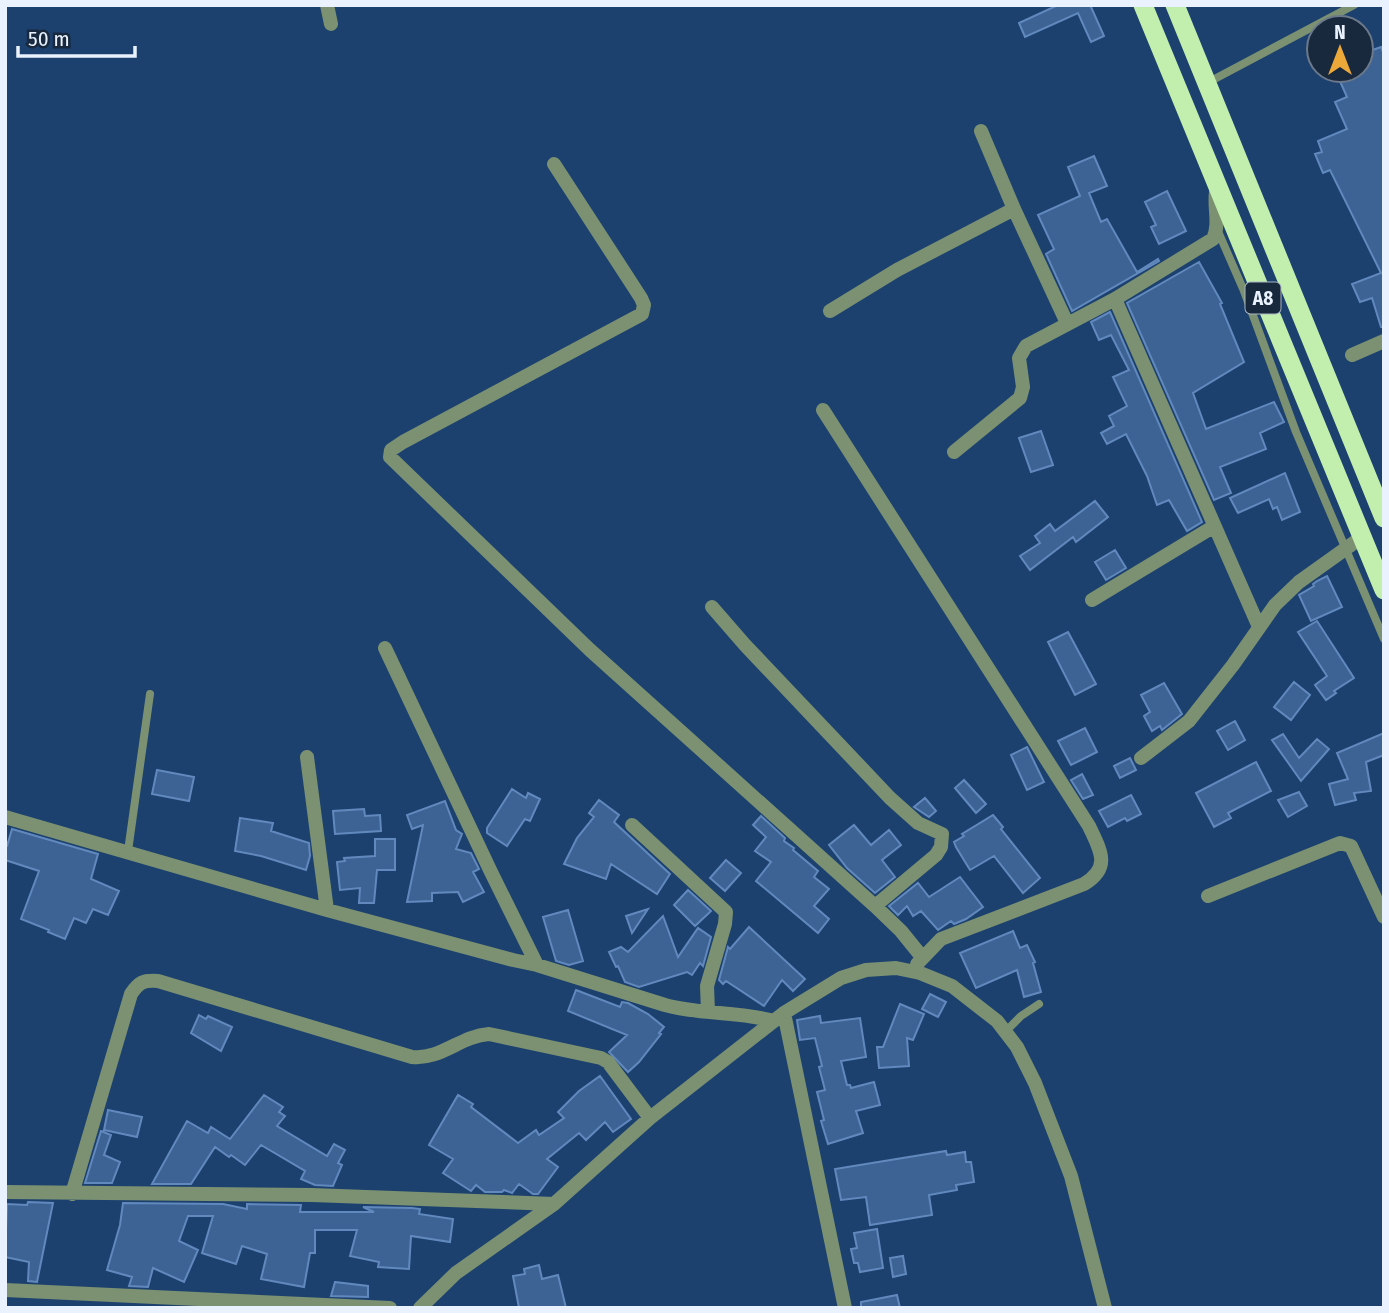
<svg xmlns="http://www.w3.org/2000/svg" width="1389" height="1313" viewBox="0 0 1389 1313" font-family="'Fira Sans Condensed',sans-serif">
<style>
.building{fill:#3d6394;stroke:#6289bd;stroke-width:2}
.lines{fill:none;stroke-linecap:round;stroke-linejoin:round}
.service{stroke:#7b9171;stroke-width:8}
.minor{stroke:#7b9171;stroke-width:14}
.trunk{stroke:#c2efae;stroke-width:19}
.labels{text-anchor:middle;stroke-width:5;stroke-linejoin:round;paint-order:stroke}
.shield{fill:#18283d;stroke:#aab5c4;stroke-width:2}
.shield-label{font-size:19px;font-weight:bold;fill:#e9f2fe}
</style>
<rect width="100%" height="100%" fill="#1c416f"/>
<path class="building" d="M1058 5H1095L1091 7 1104 36 1091 42 1078 13 1025 37 1019 23Z
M1381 47 1384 54V327H1381L1372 298 1360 302 1352 284 1381 273 1330 170 1323 173 1315 154 1322 152 1318 141 1347 129 1335 102 1347 97 1335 70H1361V54Z
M1094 156 1107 186 1089 193 1101 222 1107 219 1137 272 1158 259 1159 261 1072 311 1046 254 1054 249 1038 215 1080 196 1068 167Z
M1167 191 1186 231 1159 244 1151 227 1156 225 1145 202Z
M1199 262 1222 303 1220 304 1244 362 1193 393 1206 429 1274 402 1284 422 1260 433 1266 449 1220 467 1231 493 1214 500 1127 303Z
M1110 312 1202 522 1187 531 1169 500 1157 505 1147 476 1126 434 1107 444 1101 433 1114 426 1109 416 1127 406 1113 377 1129 370 1111 335 1099 340 1091 322Z
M1041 431 1053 465 1031 472 1019 438Z
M1285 473 1300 512 1282 520 1277 507 1273 509 1269 499 1238 513 1230 498Z
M1095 501 1108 517 1076 542 1073 537 1030 570 1020 556 1040 543 1035 536 1050 524 1055 531Z
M1115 550 1126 568 1106 580 1095 562Z
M1327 576 1342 607 1311 621 1299 595 1314 586 1313 584 1317 581Z
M1317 621 1354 678 1334 691 1336 693 1326 700 1315 685 1327 676 1298 632Z
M1068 632 1096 684 1075 695 1048 642Z
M1294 682 1310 695 1291 720 1274 707Z
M1164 683 1182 714 1162 730 1160 726 1152 731 1144 716 1150 712 1141 695Z
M1235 721 1245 740 1228 750 1217 731Z
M1085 728 1097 752 1071 765 1058 741Z
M1384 733V755L1366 762 1371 791 1354 793 1356 800 1335 805 1329 784 1348 779 1337 753Z
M1283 734 1299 758 1317 739 1329 749 1301 781 1272 740Z
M1027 747 1044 782 1027 790 1011 755Z
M1130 758 1136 770 1120 778 1114 766Z
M1256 762 1271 791 1228 813 1231 818 1214 827 1196 793Z
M157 770 194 777 189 801 152 794Z
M1082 774 1093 795 1083 799 1071 780Z
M964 780 986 804 976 813 955 788Z
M512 789 526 798 528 793 540 799 530 821 525 819 507 846 487 833V828Z
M1299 792 1307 806 1288 817 1278 800Z
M1131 795 1141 814 1127 821 1125 818 1108 827 1099 811Z
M925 798 936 811 929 817 914 807Z
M599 800 619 815 614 822 670 874 657 894 611 864 606 879 564 864 577 838 594 817 589 813Z
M445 801 456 830 462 834 456 849 471 853 479 869 473 872 484 892 463 902 458 892 432 893V901L407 902 423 825 412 829 407 815Z
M364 809 365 816 380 815 381 831 335 834 333 811Z
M993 815 1003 827 1001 829 1040 878 1023 893 994 856 970 870 956 847 954 842 964 836 962 834Z
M761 816 785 838 784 841 794 848 793 850 818 871 814 877 829 889 814 906 829 919 818 933 756 881 771 862 755 851 766 837 753 825Z
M240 818 273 823 271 831 309 843 310 856 306 870 261 856 235 851Z
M854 825 871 845 889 830 901 845 882 860 895 877 875 893 847 868 829 845Z
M12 829 98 854 91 879 119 891 108 915 93 909 86 923 74 918 65 939 48 932 49 930 21 919 39 871 5 860V846H7Z
M375 839H395V870H377L374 903H359L360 888 340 890 337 862 345 861 344 858 375 856Z
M726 860 741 873 725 891 710 878Z
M960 877 983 907 966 919 954 924 951 921 938 930 921 911 913 916 907 906 898 915 889 906 918 883 929 897Z
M688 890 711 911 695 926 674 905Z
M648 909 632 933 626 916Z
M568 910 583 961 569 965 556 961 543 917Z
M663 916 678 957 698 928 711 937 703 966 700 963 692 975 687 972 639 987 625 982 618 966 616 967 609 952 621 947 628 952Z
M749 927 805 979 793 991 782 980 764 1006 726 981 723 984 719 980 728 947 730 949Z
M1013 931 1020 948 1027 945 1035 962 1033 963 1041 992 1024 997 1017 970 976 988 960 953Z
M576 990 620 1007 622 1002 628 1003 648 1014 664 1027 659 1033 661 1034 639 1062 628 1072 609 1052 627 1035 568 1011Z
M930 994 946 1002 938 1017 922 1009Z
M900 1004 924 1014 913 1040 907 1038 909 1066 879 1068 877 1047H883Z
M199 1015 206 1019 208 1016 232 1027 221 1051 191 1033Z
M820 1016 821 1023 860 1018 866 1057 841 1061 847 1085H850L851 1088 874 1082 880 1105 856 1111 863 1133 828 1144 821 1121 824 1120 817 1092 825 1090 819 1067 822 1066 815 1038 800 1040 797 1020Z
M600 1076 631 1119 613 1132 605 1122 586 1140 579 1133 547 1159 558 1167 538 1194H533L519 1184 512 1193 504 1190 502 1192H485L476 1185 471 1191 443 1173 453 1159 429 1145 458 1095 473 1104 471 1107 518 1143 536 1130 539 1135 564 1118 558 1112 579 1091Z
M264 1095 283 1107 279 1112 285 1116 277 1126 327 1156 334 1144 345 1150 338 1163 342 1165 333 1186 315 1185 301 1179 305 1171 261 1145 245 1165 231 1155 229 1157 215 1147 191 1184H152L187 1121 208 1133 211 1127 230 1139Z
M108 1110 142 1117 137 1137 104 1130Z
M101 1131 111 1135 104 1155 120 1162 112 1183H85Z
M946 1151 947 1155 965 1152 966 1162H971L974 1182 956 1185 957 1190 929 1195 932 1215 870 1225 866 1197 841 1200 835 1169Z
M28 1202 53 1203 37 1282 28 1281 29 1262 5 1257 7 1204 27 1205Z
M123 1203 223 1204 247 1209V1204L301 1205 300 1212H374L363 1207 412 1208 420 1209 419 1214 453 1219 450 1242 411 1236 409 1269 378 1267 379 1262 350 1256 357 1230H315V1253H310L304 1287 261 1279 267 1254 242 1246 236 1264 202 1253 213 1216H188L179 1241 198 1250 184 1282 153 1268 148 1287 129 1286 132 1277 107 1270 120 1225Z
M877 1229 883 1268 860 1272 858 1263H854L851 1249 857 1248 854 1233Z
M903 1256 906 1274 893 1277 890 1258Z
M539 1265 542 1279 558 1275 566 1308H519L513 1276 525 1274 524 1269Z
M335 1282 368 1286V1297L331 1296Z
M897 1295 900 1308H861V1302Z"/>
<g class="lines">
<path class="service" d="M1207 83 1354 5
M1217 229 1244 291 1296 432 1384 639
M128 851 150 694
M1005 1032 1021 1016 1039 1004"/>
<path class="minor" d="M327 5 331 24
M981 131 1014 209 1067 323
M554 164 641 298 644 305 642 314 403 442 391 450 390 457 590 650 875 906 901 931 922 957
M1115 299 1259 627
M830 311 897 270 1014 209
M1352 355 1384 341
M823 410 1089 826C1100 850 1112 867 1084 884L941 939 917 964
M954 452 1020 398 1023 387 1019 358 1026 346 1115 299 1213 239C1221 222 1212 204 1217 186
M1092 600 1213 527
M712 607 745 645 890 798 918 823 942 834 941 847 936 855 875 906
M385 648 491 872 537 965
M307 757 327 910
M1141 758 1189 721 1233 665 1275 605 1299 582 1362 537
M5 817 327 910 513 960 537 965 665 1005C701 1015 738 1011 774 1021
M632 825 726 912 725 924 707 986 708 1011
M1208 896 1340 843 1351 846 1384 917
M784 1013 845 1308
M5 1192 312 1195 554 1204
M72 1194 131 994C139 982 143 980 158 981L412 1057C441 1060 460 1036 489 1034L601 1058 608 1062 650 1118
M5 1290 390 1308
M420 1308 456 1273 554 1204 650 1118 784 1013 841 978 866 970 896 968 920 973 952 986 997 1021 1017 1047 1035 1083 1071 1176 1105 1308"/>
<path class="trunk" d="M1143 5 1384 590
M1175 5 1384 518"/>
</g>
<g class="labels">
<rect class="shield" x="1245.5" y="282.5" width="35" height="31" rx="5"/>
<g class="shield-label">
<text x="1263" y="305">A8</text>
</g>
</g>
<rect width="1389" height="1313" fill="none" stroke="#e9f2fe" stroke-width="14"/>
<g transform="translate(1340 49)"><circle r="33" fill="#18283d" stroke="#6c798a" stroke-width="2"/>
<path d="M0-5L12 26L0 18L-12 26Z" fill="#eca93a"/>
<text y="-10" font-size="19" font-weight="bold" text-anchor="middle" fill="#e9f2fe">N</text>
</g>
<path d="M18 46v10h117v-10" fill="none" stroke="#e9f2fe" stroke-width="3.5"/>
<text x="28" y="46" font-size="21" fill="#e9f2fe" stroke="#18283d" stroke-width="5" paint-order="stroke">50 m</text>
</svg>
